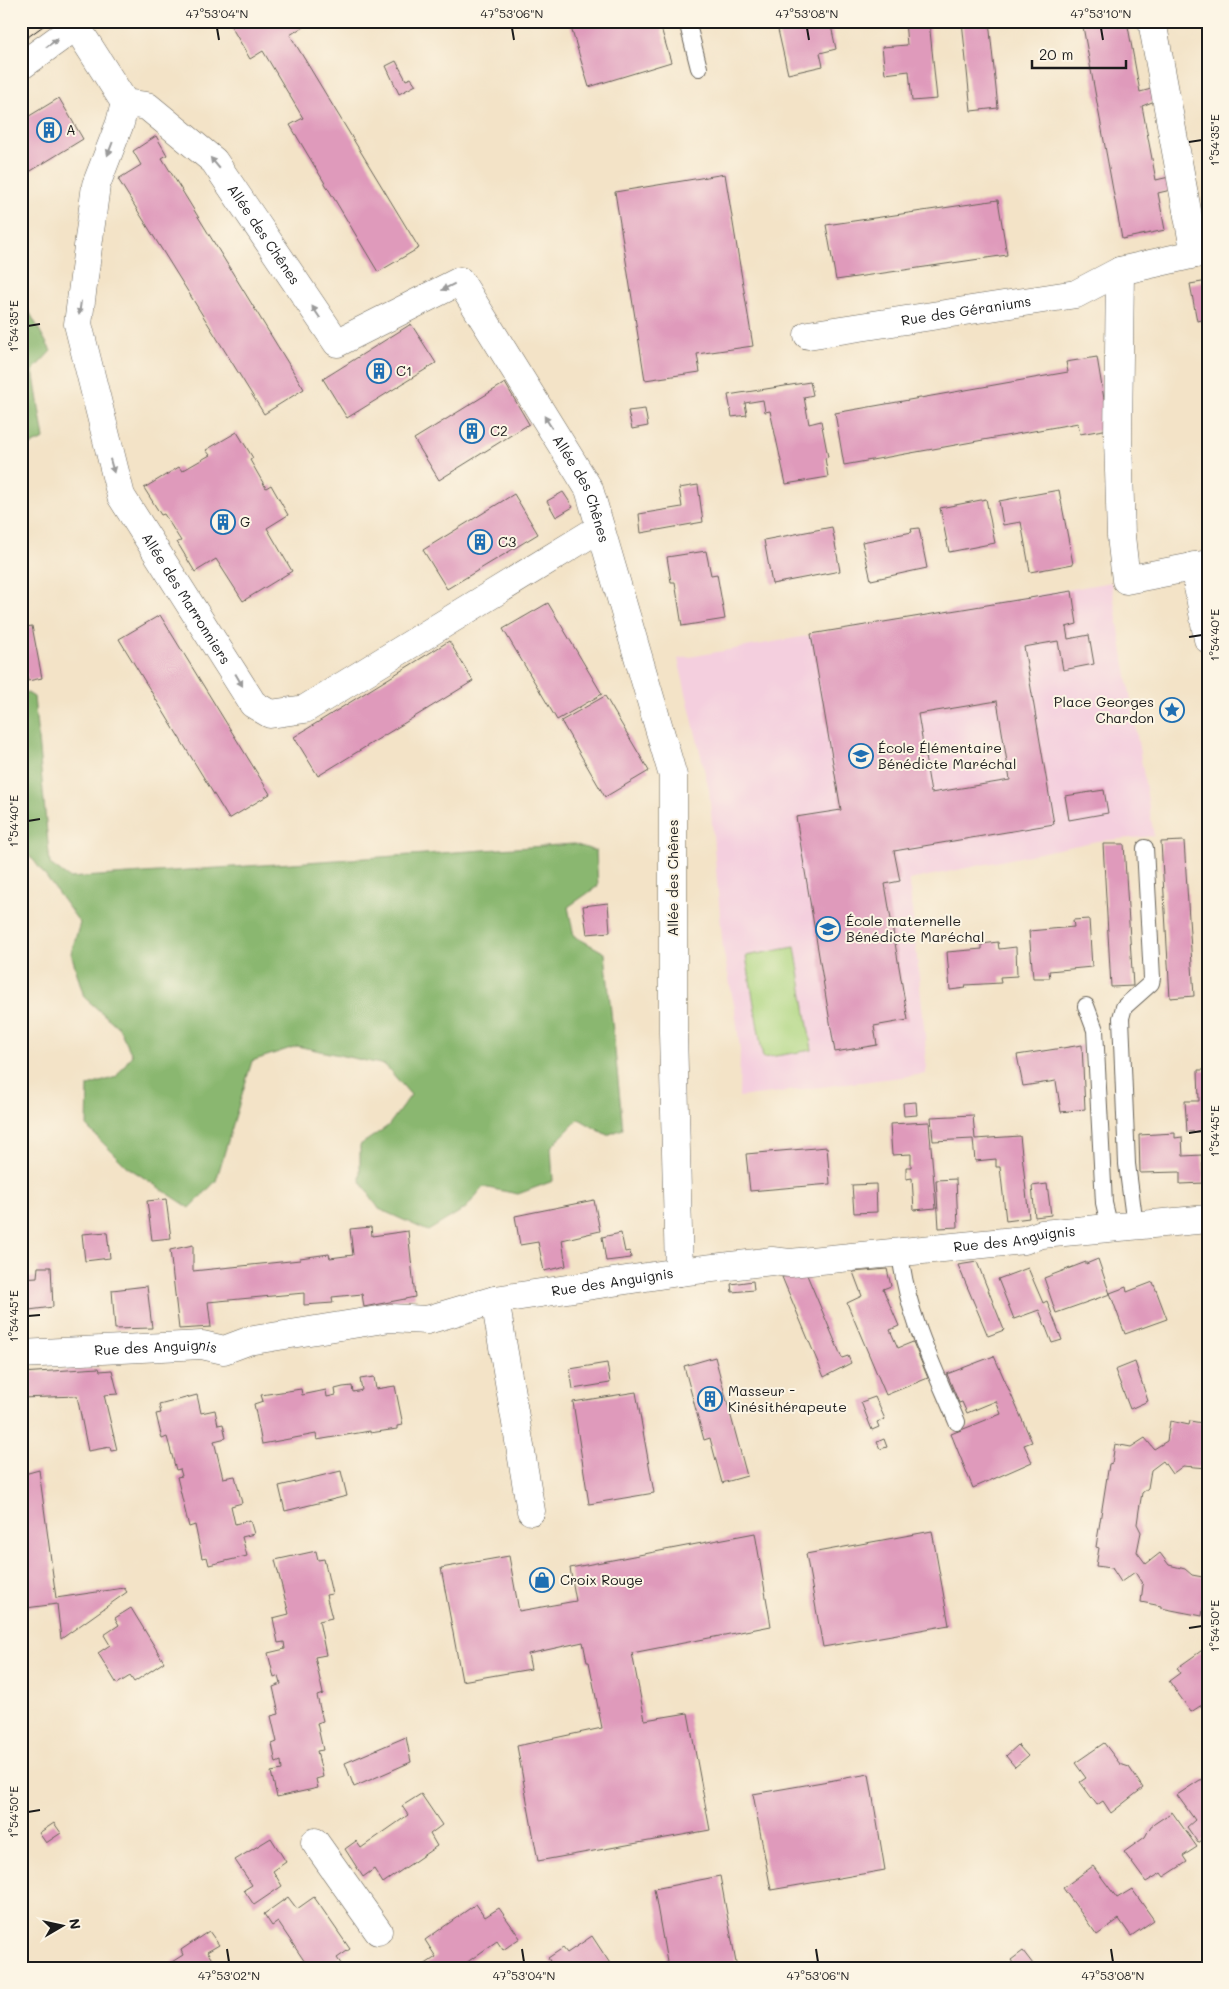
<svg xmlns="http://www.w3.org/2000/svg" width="1229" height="1989" viewBox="0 0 1229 1989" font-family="Mali,sans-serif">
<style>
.built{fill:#f4cfde}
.green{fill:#aed681;stroke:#65794e}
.forest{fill:#8ab76f;stroke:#536a46}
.building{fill:#df9abb;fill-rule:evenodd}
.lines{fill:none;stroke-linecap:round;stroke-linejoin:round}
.service-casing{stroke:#676258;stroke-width:18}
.minor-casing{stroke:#676258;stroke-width:29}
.service{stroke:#fff;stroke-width:16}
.minor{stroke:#fff;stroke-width:28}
.tram{stroke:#1c1c1c;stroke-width:1}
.oneway{fill:#999}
.ticks{fill:none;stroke:#1c1c1c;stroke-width:2}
.labels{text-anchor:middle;stroke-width:4;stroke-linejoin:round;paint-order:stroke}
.poi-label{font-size:14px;fill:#1c1c1c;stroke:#fcf5e5;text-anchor:start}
.street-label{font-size:14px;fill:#1c1c1c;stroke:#fcf5e5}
.neatline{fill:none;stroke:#1c1c1c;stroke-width:2}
.ticks-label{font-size:12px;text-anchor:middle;fill:#1c1c1c}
</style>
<rect width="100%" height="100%" fill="#fcf5e5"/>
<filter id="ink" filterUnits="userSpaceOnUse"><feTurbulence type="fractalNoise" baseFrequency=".02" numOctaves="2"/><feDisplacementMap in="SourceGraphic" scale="10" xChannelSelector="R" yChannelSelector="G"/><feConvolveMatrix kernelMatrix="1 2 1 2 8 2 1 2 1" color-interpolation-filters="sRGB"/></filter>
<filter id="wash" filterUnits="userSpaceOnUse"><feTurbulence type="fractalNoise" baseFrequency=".0096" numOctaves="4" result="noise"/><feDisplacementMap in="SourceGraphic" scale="20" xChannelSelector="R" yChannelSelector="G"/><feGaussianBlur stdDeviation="1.12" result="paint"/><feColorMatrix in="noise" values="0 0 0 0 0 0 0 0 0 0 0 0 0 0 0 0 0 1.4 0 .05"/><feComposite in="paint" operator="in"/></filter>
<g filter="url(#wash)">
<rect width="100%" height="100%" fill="#f3e3c7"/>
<path class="built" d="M1111 582 1154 836 1097 841 909 880 925 1035 926 1074 739 1097 740 1050 735 1010 723 949 709 790 678 659Z"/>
<path class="green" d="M795 947 812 1050 763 1058 746 956Z"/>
<path class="forest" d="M21 297 51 351 33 370 44 439 21 449Z
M21 689 34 697 50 864 69 878 574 844 596 851 598 886 568 907 574 936 605 953 623 1129 607 1135 579 1119 551 1147 553 1181 518 1194 483 1187 466 1208 428 1231 379 1209 360 1180V1145L388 1126 411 1095 385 1065 297 1046 252 1061 216 1181 190 1208 126 1166 87 1127 88 1086 116 1077 132 1055 119 1028 84 997 71 953 80 923 35 862 21 847Z"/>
<g id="blocks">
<path class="building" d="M228 21H312L290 35 419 248 378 272 290 125 303 118 263 51 250 59Z
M569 21H659L671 62 589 87Z
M776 21H830L836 49 820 53 823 66 788 74Z
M905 21H929L937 99 912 101 909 71 885 74 882 47 907 45Z
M962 21H989L998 108 971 111Z
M1082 21H1127L1140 92 1155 88 1160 99 1142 106 1156 180 1169 177 1175 189 1158 193 1165 230 1122 239Z
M396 61 406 80 411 78 416 85 399 94 386 66Z
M59 98 83 139 21 177V121Z
M156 136 167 155 162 158 304 389 264 414 118 179 141 165 133 151Z
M725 174 753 346 697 354 700 372 645 380 615 192Z
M998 200 1007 255 836 280 826 225Z
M1208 281V347H1207L1202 320 1197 321 1190 284Z
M411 324 436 363 347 418 323 379Z
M1097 357 1109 429 1080 434 1078 423 844 465 835 413 1068 372 1066 362Z
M810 382 813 395 804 397 809 424 821 421 828 457 825 458 828 477 786 484 770 411 765 412 763 400 745 403 747 415 732 417 728 395Z
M505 383 529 424 439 480 414 439Z
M645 409 648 426 632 429 628 411Z
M237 432 253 458 250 460 266 488 271 485 288 515 267 528 292 571 243 601 216 559 195 572 177 542 181 541 164 514 161 515 144 488 179 467 182 471 210 455 206 450Z
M698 485 703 522 641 533 639 514 682 507 679 488Z
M1059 490 1073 564 1030 572 1021 522 1003 525 999 501Z
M563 492 573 507 556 517 547 501Z
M514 494 538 534 447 589 423 550Z
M986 499 995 543 949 552 940 508Z
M832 527 840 571 772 584 764 540Z
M919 528 927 568 871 580 862 542 912 532 911 529Z
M706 551 711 575 717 574 725 619 682 626 675 582H671L667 557Z
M1072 591 1077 624 1066 627 1068 639 1089 635 1094 664 1063 670 1058 641 1024 647 1054 824 894 851 900 881 885 884 908 1020 874 1026 877 1045 835 1052 796 817 841 810 811 634ZM997 701 1010 780 931 793 918 714Z
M548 603 602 694 557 720 503 629Z
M160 615 270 794 229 819 119 639Z
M32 626 42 678 28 681 21 651V628Z
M449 641 473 681 318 776 294 737Z
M605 696 649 771 605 797 561 721Z
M1104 790 1108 813 1069 820 1065 796Z
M1184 841 1194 996 1170 998 1161 842Z
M1103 844H1124L1133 986 1111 987Z
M608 903 610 932 587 934 583 906Z
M1089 919 1092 967 1049 971 1050 978H1033L1029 931 1074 927 1073 920Z
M998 942 999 949 1016 947 1017 976 1000 977 1001 983 965 985 966 988 950 990 947 952 982 949V944Z
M1082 1045 1085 1109 1061 1112 1056 1081 1023 1086 1017 1055Z
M1198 1070H1208V1131L1187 1132 1185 1101H1199Z
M916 1102 917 1115 904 1116 903 1103Z
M973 1115 975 1139 1020 1136 1029 1218 1006 1221 1000 1167H996V1159L975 1161 973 1139 933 1141 931 1117Z
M929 1122 936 1208 914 1210 912 1178 906 1179V1167H911V1154L892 1155 890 1124Z
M1175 1133V1138L1182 1137 1183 1156 1202 1155 1204 1183 1180 1184V1172L1140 1173 1139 1135Z
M827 1147 830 1184 750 1191 746 1154Z
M956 1179 958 1227 939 1228 936 1180Z
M876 1184 877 1212 854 1213 852 1185Z
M1047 1184 1051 1215 1035 1217 1032 1186Z
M166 1199 171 1238 152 1240 147 1201Z
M594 1200 600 1231 562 1240 566 1266 544 1271 538 1242 520 1245 515 1216Z
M371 1227 372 1236 408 1231 415 1297 364 1307 362 1294 332 1297 333 1303 304 1305V1293L208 1302 211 1327 179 1329 170 1250 193 1245V1271L300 1260V1258L329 1254 330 1258 353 1255 350 1229Z
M107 1232 110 1258 85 1261 82 1234Z
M621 1233 625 1252 630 1251 631 1258 606 1261 602 1237Z
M1098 1259 1110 1294 1056 1313 1044 1278 1086 1262V1264Z
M977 1262 1004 1330 988 1336 958 1265Z
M38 1267H51L53 1307 21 1311V1278L37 1277Z
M1028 1268 1043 1303 1047 1301 1062 1340 1052 1343 1039 1310 1014 1319 998 1279Z
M887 1269 891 1286 883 1289 899 1326 890 1330 898 1348 913 1342 928 1378 886 1395 847 1303 862 1296 853 1272Z
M807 1275 842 1358 848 1356 851 1363 824 1377 782 1277Z
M753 1281 754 1290 732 1292 731 1284Z
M1153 1282 1167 1319 1125 1334 1110 1293 1126 1287 1127 1292Z
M147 1286 152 1328 115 1329 112 1290Z
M994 1356 1032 1442 1024 1445 1032 1462 973 1488 951 1434 1001 1414 996 1401 967 1413 962 1402 959 1403 947 1374Z
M715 1357 747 1476 722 1483 710 1438 704 1440 684 1366Z
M1135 1362 1148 1401 1130 1409 1115 1370Z
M607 1363 610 1383 573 1389 570 1369Z
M99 1368 100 1371 112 1370 118 1394 104 1395 117 1450 111 1451 110 1447 88 1451 77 1396 21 1398V1373Z
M374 1377 376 1389 395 1386 403 1425 397 1426V1429L370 1433V1431L317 1440 316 1434 262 1444 254 1404 263 1401 261 1395 301 1389 302 1395 326 1390 327 1397 336 1395 335 1389 343 1387 352 1386 353 1392 362 1390 360 1379Z
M636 1392 654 1493 589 1504 573 1402Z
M197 1395 201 1413 215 1410 218 1425 223 1424 226 1438 214 1441 223 1478 235 1476 242 1503 231 1506 235 1524 250 1520 254 1534 242 1537 247 1556 209 1565 207 1557 202 1558 195 1525 189 1527 177 1477 182 1476 180 1469 176 1470 167 1437 162 1439 156 1414 161 1413 159 1405Z
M875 1397 885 1419 877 1422 879 1427 872 1430 861 1402Z
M1170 1421 1189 1425 1190 1421 1208 1424V1468L1183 1466 1172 1474 1163 1461 1151 1470 1148 1488 1142 1493 1139 1510 1137 1524 1141 1532 1137 1552 1146 1564 1160 1553 1169 1565 1185 1569 1192 1575 1208 1578 1202 1616 1161 1608V1606L1141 1602 1143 1585 1135 1572 1121 1582 1112 1568 1096 1566 1099 1548 1096 1547 1109 1464 1112 1463 1115 1444 1131 1447 1145 1438 1154 1449 1167 1441Z
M884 1439 887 1447 880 1449 877 1442Z
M39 1470 56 1598 124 1588 127 1592 61 1639 57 1604 26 1608 21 1573V1523L24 1522 21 1508V1475Z
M341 1471 347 1496 285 1511 279 1486Z
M932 1531 949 1625 823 1647 806 1554Z
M755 1533 771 1626 632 1653 645 1720 688 1713 710 1830 538 1861 517 1746 602 1728 589 1662H587L583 1642 528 1654 531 1669 462 1681 441 1568 509 1556 519 1611 576 1601 570 1568Z
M316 1551 318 1560 324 1559 332 1594 326 1595 332 1618 319 1621 326 1655 315 1657 323 1694 317 1696 323 1721 317 1723 323 1750 317 1751 323 1777 316 1779 318 1788 277 1797 271 1772 282 1770 281 1761 276 1763 272 1744 277 1742 271 1716 279 1714 273 1687 281 1684 279 1676 274 1678 268 1653 285 1649 284 1642 278 1643 273 1618 289 1614 275 1560Z
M131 1608 164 1662 134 1682 130 1676 117 1684 98 1653 110 1645 104 1635 119 1625 115 1618Z
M1208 1646V1701L1191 1712 1169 1681 1180 1673 1177 1668Z
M406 1737 411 1762 354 1787 345 1763Z
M1104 1743 1120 1764 1129 1767 1143 1788 1111 1813 1103 1801 1097 1805 1080 1782 1086 1778 1075 1763Z
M1018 1745 1028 1756 1015 1767 1006 1756Z
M869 1774 885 1870 771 1890 753 1794Z
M1208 1779V1836L1198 1843 1187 1827 1195 1820 1177 1795 1200 1780Z
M421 1794 442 1825 430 1834 437 1846 383 1883 374 1869 363 1877 345 1849 356 1841 361 1848 408 1815 402 1806Z
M1172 1812 1197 1847 1183 1856 1187 1862 1164 1877 1161 1873 1146 1882 1124 1852 1145 1837 1151 1826Z
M54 1823 61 1833 46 1843 39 1833Z
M271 1838 286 1862 273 1871 282 1886 254 1905 244 1890 252 1885 235 1860Z
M1093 1866 1117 1898 1132 1889 1154 1920 1131 1936 1119 1919 1097 1935 1063 1888Z
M720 1876 737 1968H668L654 1889Z
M288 1897 297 1909 314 1897 350 1949 337 1958 344 1968H309L278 1922 272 1926 264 1914Z
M476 1904 485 1917 499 1908 520 1938 503 1950 497 1941 459 1968H426L424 1965 436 1957 425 1940Z
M209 1931 219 1945 207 1952 217 1967 169 1968 167 1965 183 1955 181 1950Z
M592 1936 613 1968H554L548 1958 563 1948 567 1953Z
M1023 1951 1036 1968H1016L1011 1960Z"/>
</g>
</g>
<g filter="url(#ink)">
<use href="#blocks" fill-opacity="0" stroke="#676258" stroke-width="1"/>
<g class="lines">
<defs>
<path id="service" d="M687 21 699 68
M1086 1006 1095 1030 1104 1203 1110 1228
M1135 1226 1127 1164 1121 1018 1124 1007 1151 983 1152 978 1145 848
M900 1252C906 1312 934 1368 957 1422"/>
<g id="minor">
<path d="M1152 21 1195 254"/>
<path id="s1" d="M76 26 125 103 147 106 214 161 337 343 460 281 589 489 673 776V1032L679 1272"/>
<path d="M21 66 83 21"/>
<path id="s2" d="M125 103 120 123 96 185 78 324 121 496 253 704 270 714 305 709 600 528"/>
<path d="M1120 271 1118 437 1121 536 1126 580 1208 564"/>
<path id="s3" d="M808 335 1076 294 1120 271 1208 251"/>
<path d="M1194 566 1208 639"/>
<path d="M495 1300 531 1511"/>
<path id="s4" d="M21 1354 202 1345 224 1350 248 1341 390 1318 427 1320 495 1300 679 1272 772 1261 790 1263 1004 1242 1024 1240 1042 1234 1208 1219"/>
<path d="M315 1842 378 1931"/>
</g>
</defs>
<use href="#service" class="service-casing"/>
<use href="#minor" class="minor-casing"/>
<use href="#service" class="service"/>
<use href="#minor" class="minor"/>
<path class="tram" d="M21 22 23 21
M21 42 50 21"/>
</g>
<defs><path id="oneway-solid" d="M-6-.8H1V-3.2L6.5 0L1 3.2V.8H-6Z" transform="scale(1.25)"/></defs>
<g class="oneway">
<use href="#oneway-solid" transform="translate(52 43) rotate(-36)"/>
<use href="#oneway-solid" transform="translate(110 149) rotate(111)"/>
<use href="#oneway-solid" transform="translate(215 163) rotate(-130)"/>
<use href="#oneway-solid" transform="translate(448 287) rotate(153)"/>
<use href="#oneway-solid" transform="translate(80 308) rotate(98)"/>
<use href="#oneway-solid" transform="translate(316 312) rotate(-124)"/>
<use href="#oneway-solid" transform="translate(548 422) rotate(-122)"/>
<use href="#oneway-solid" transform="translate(112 466) rotate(74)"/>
<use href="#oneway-solid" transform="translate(239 680) rotate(60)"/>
</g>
</g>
<path class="ticks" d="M217 28 219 40M512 28 514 40M807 28 809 40M1101 28 1103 40M1189 142 1202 140M28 326 40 324M1189 637 1202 635M28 821 40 819M1189 1133 1202 1131M28 1316 40 1315M1189 1628 1202 1626M28 1812 40 1810M227 1949 229 1962M522 1949 524 1962M816 1949 818 1962M1111 1949 1113 1962"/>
<defs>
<symbol id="building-ring" viewBox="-11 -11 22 22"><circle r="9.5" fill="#fcf5e5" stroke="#1f6fb2" stroke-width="1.5"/><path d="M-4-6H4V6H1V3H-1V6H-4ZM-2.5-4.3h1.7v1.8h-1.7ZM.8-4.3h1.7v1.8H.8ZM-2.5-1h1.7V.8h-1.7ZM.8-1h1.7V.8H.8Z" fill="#1f6fb2"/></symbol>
<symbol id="sight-ring" viewBox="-11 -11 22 22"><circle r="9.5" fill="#fcf5e5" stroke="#1f6fb2" stroke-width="1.5"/><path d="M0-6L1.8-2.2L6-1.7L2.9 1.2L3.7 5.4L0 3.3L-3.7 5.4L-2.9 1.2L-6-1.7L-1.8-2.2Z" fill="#1f6fb2"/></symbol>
<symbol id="school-ring" viewBox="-11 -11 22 22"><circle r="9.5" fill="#fcf5e5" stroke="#1f6fb2" stroke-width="1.5"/><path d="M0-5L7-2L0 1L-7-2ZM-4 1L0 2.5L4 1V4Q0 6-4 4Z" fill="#1f6fb2"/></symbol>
<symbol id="shop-ring" viewBox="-11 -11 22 22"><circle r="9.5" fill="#fcf5e5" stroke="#1f6fb2" stroke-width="1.5"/><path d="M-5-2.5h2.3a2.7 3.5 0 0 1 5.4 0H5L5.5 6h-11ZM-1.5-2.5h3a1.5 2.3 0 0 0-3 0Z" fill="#1f6fb2"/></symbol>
</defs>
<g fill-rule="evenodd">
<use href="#building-ring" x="35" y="116" width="28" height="28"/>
<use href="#building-ring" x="365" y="357" width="28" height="28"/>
<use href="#building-ring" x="458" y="417" width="28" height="28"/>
<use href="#building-ring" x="209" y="508" width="28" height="28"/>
<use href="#building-ring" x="466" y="528" width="28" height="28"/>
<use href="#sight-ring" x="1158" y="696" width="28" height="28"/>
<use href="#school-ring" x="847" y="742" width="28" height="28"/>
<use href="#school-ring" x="814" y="915" width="28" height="28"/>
<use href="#building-ring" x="696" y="1385" width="28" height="28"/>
<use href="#shop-ring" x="528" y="1566" width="28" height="28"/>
</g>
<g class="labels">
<g class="poi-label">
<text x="66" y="135">A</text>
<text x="396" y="376">C1</text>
<text x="490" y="436">C2</text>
<text x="240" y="527">G</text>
<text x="498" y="547">C3</text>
<text x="1154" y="707" text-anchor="end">Place Georges<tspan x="1154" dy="16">Chardon</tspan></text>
<text x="878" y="753">École Élémentaire<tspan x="878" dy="16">Bénédicte Maréchal</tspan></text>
<text x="846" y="926">École maternelle<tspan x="846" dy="16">Bénédicte Maréchal</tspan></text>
<text x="728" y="1396">Masseur -<tspan x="728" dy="16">Kinésithérapeute</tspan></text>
<text x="560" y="1585">Croix Rouge</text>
</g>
<g class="street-label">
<text dy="5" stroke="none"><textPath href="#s1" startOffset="289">Allée des Chênes</textPath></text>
<text dy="5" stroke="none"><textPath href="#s3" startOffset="160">Rue des Géraniums</textPath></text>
<text dy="5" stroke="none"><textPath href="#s1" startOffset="799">Allée des Chênes</textPath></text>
<text dy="5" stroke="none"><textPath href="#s2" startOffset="526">Allée des Marronniers</textPath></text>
<text transform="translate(673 878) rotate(-90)" y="5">Allée des Chênes</text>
<text dy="5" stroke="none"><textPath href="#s4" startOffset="1005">Rue des Anguignis</textPath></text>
<text dy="5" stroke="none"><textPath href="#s4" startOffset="600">Rue des Anguignis</textPath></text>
<text dy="5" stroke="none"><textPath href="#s4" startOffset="135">Rue des Anguignis</textPath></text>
</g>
</g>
<rect width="1229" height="1989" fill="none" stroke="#fcf5e5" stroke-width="55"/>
<g transform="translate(62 1926) rotate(81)" stroke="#fcf5e5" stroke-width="4" paint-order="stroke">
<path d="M0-4L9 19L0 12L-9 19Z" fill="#1c1c1c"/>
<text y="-8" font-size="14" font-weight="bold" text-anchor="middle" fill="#1c1c1c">N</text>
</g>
<path d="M1032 60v8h94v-8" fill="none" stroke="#1c1c1c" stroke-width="2.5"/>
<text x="1039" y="60" font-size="15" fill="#1c1c1c" stroke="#fcf5e5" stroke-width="4" paint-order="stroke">20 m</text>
<rect x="28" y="28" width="1174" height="1934" class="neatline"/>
<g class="ticks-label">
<text x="217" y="18">47°53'04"N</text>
<text x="512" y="18">47°53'06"N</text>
<text x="807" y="18">47°53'08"N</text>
<text x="1101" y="18">47°53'10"N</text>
<text transform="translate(1215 140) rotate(-90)" y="4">1°54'35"E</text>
<text transform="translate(14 326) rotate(-90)" y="4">1°54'35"E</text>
<text transform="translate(1215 635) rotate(-90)" y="4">1°54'40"E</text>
<text transform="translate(14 821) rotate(-90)" y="4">1°54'40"E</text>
<text transform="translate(1215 1131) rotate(-90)" y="4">1°54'45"E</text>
<text transform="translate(14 1316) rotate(-90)" y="4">1°54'45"E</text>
<text transform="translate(1215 1626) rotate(-90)" y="4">1°54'50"E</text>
<text transform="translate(14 1812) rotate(-90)" y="4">1°54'50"E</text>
<text x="229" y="1980">47°53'02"N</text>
<text x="524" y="1980">47°53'04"N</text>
<text x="818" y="1980">47°53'06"N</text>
<text x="1113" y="1980">47°53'08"N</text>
</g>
</svg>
